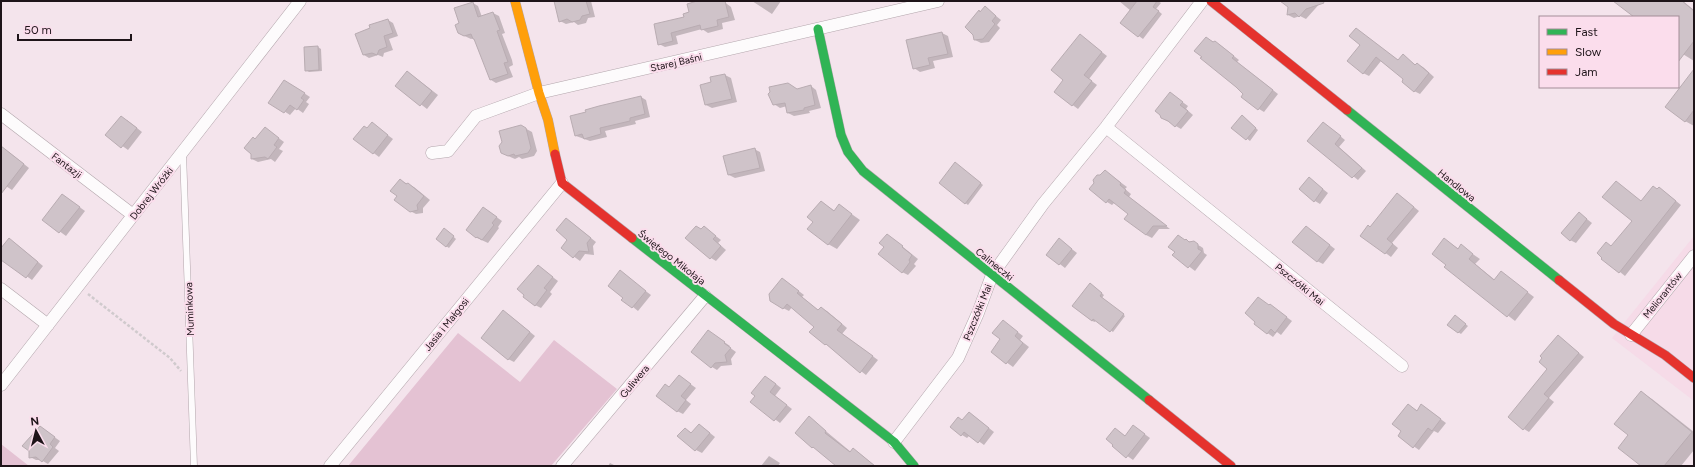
<svg xmlns="http://www.w3.org/2000/svg" width="1695" height="467" viewBox="0 0 1695 467" font-family="Figtree,sans-serif">
<style>
.built{fill:#f6dbe8}
.green{fill:#e4c2d3}
.shadow{fill:#0003}
.building{fill:#cfc3c9;stroke:#b9acb2}
.lines{fill:none;stroke-linecap:round;stroke-linejoin:round}
.lane-casing{stroke:#b3a6ac;stroke-width:7}
.street-casing{stroke:#b3a6ac;stroke-width:13}
.fast-casing{stroke:#b3a6ac;stroke-width:10}
.slow-casing{stroke:#b3a6ac;stroke-width:10}
.jam-casing{stroke:#b3a6ac;stroke-width:10}
.path{stroke:#d0cacd;stroke-width:2.5;stroke-dasharray:3 2;stroke-linecap:butt}
.lane{stroke:#fdfbfc;stroke-width:6}
.street{stroke:#fdfbfc;stroke-width:12}
.fast{stroke:#30b455;stroke-width:9}
.slow{stroke:#ff9f0a;stroke-width:9}
.jam{stroke:#e5322d;stroke-width:9}
.labels{text-anchor:middle;stroke-width:4;stroke-linejoin:round;paint-order:stroke}
.street-label{font-size:10px;fill:#1e1419;stroke:#fbddec}
</style>
<rect width="100%" height="100%" fill="#f4e4ec"/>
<path class="built" d="M1694 236V401L1612 338Z"/>
<path class="green" d="M458 333 520 382 554 340 617 389 551 466H348Z
M1 444 29 466H1Z"/>
<path class="shadow" d="M555 1H591L595 17 588 18 586 23 578 25 574 22 566 24 560 21Z
M700 1H723L731 7 735 20 722 23 723 29 708 33 702 29 676 36 678 44 665 47 659 44 691 13Z
M752 1H781L772 14Z
M1119 1H1158L1161 3 1156 9 1162 14 1143 39 1121 23 1131 11Z
M1286 1H1322L1306 19 1300 16 1294 18 1288 15 1289 7Z
M1615 1H1683L1694 10V61L1678 51V17H1635Z
M473 3 478 6 482 17 493 13 499 16 505 33 502 34 512 60 513 65 509 67 513 77 496 83 491 80 474 38 471 39 458 33 461 24Z
M985 7 1001 20 997 25 1000 28 989 42 981 43 975 40Z
M388 20 393 23 398 36 389 39 393 50 384 53 383 57 378 55 369 58 364 55 372 29Z
M1356 29 1399 61 1403 56 1416 65 1417 64 1423 67 1434 77 1420 94 1414 91 1405 79 1381 61 1369 76 1363 73 1361 45Z
M942 33 948 36 953 57 933 61 935 68 920 72 914 68Z
M1081 36 1107 56 1089 79 1097 85 1078 109 1055 92 1064 80Z
M1206 38 1220 45 1239 60 1237 62 1278 94 1264 112 1259 109 1245 94Z
M318 47 321 49 322 71 309 72 306 70 305 48Z
M408 72 438 95 427 109 397 86Z
M725 75 731 78 737 102 712 108 706 105 713 82Z
M1694 77V126L1685 121Z
M290 84 310 97 306 102 309 104 303 113 296 108 290 115 270 102Z
M811 86 816 90 821 108 809 111 810 113 794 116 788 113 787 106 780 108 774 104 797 90Z
M1170 93 1188 106 1186 109 1193 115 1181 129 1162 118Z
M641 97 646 100 650 117 635 121 636 124 605 131 607 137 590 141 576 136Z
M1244 118 1258 130 1250 141 1233 128Z
M127 120 142 132 128 150 107 135Z
M1324 123 1345 140 1339 147 1366 171 1358 180 1309 141Z
M521 126 532 132 537 151 534 156 522 159 519 157 515 159 508 156 503 142Z
M377 127 393 139 379 157 355 139 367 129Z
M265 128 284 142 279 149 283 151 275 162 271 159 258 162 252 159V154L256 140Z
M1 146 29 168 12 190 1 183Z
M754 149 760 152 765 171 735 178 729 175 725 157Z
M958 165 983 185 968 205 940 183Z
M1105 171 1127 187 1125 189 1131 194 1129 197 1170 229H1159L1152 238 1146 235 1130 214 1115 202 1112 205 1107 202 1101 176Z
M1309 178 1328 193 1320 204 1315 201Z
M400 180 414 187 430 200 423 208V213L416 214 410 211 398 196Z
M1665 192 1681 205 1625 276 1620 272 1612 247 1634 220 1642 202Z
M63 195 85 211 66 236 44 220Z
M1403 198 1419 211 1392 243 1398 248 1391 257 1361 235Z
M821 202 835 211 839 205 860 220 837 249 828 244 814 221Z
M484 208 502 221 498 227 499 228 488 243 477 238 467 230Z
M1579 213 1592 223 1576 243 1570 240Z
M567 219 596 242 593 246 594 255 585 254 580 261 562 248 569 240Z
M704 227 721 240 718 243 726 250 716 261 711 258 702 230Z
M1306 227 1335 249 1323 264 1317 261Z
M447 231 456 239 449 248 446 246Z
M893 239 918 259 914 264 916 266 908 275 902 272Z
M1060 240 1077 253 1065 268 1048 255Z
M1186 240 1200 246 1203 248 1204 253 1207 255 1195 271 1174 255Z
M1445 240 1459 249 1461 246 1480 259 1475 264 1495 280 1501 272 1534 297 1515 321 1446 267 1447 265Z
M15 243 43 266 32 280 1 258V250Z
M538 266 558 281 550 292 552 294 541 308 535 305Z
M620 272 651 295 638 311 623 299 624 298Z
M783 279 804 295 802 297 819 311 821 308 827 311 847 328 842 334 878 360 866 375 826 344 815 327 792 307 789 311 783 308Z
M1092 286 1104 295 1102 298 1125 316 1113 332 1096 320 1095 322 1092 321 1073 306Z
M1270 305 1292 321 1281 335 1277 332 1273 337 1255 324Z
M509 315 535 336 514 362 508 359Z
M1457 318 1468 326 1461 334 1458 332Z
M1003 321 1023 336 1020 340 1029 347 1013 367 992 352 1002 339Z
M714 335 730 346 729 347 736 352 731 359 732 365 721 366 717 370 712 367Z
M1558 336 1584 357 1549 398 1554 402 1529 432 1524 429 1548 369Z
M679 376 696 388 686 400 691 404 683 414 677 411 670 388Z
M771 380 781 388 775 396 792 409 780 423 752 402Z
M1641 392 1652 399 1694 432V450L1681 466H1643L1630 435Z
M1413 408 1418 411 1427 409 1446 423 1438 433 1434 431 1419 450 1399 436Z
M975 417 994 432 984 445 970 435 967 438 962 435 963 421Z
M810 418 851 452 859 453 875 466H835L836 465Z
M40 427 60 441 55 448 59 451 48 464 41 460H36L30 457Z
M685 429 692 433 705 429 715 437 702 453 696 450Z
M1115 429 1125 436 1139 430 1150 438 1133 460 1113 446Z
M769 456 780 463 778 466H761Z
M610 463 616 466H608Z"/>
<path class="building" d="M554 1H586L590 14 582 16 580 20 572 22 567 19 559 22Z
M697 1H725L729 17 717 20 718 26 701 30 700 25 671 33 673 41 658 45 654 24 684 17 683 14 689 12 687 4Z
M1137 1H1157L1153 7 1159 11 1138 37 1120 23Z
M1280 1H1323L1324 3 1306 9 1299 17 1295 13 1287 15 1288 7Z
M1613 1H1682L1694 11V41L1678 62V17H1634Z
M473 2 478 17 493 12 500 30 497 31 508 62 504 63 508 74 490 80 474 39H473L471 34 464 36 458 33 455 25 459 23 454 8Z
M985 6 996 16 992 21 995 24 983 39 974 40 973 35 965 27 979 10 980 12Z
M388 19 393 33 384 36 387 47 379 50 377 55 372 53 363 55 355 34 370 28 369 25Z
M1356 28 1398 60 1403 54 1415 65 1417 63 1429 73 1414 92 1402 82 1403 79 1376 57 1363 74 1347 61 1360 45 1349 36Z
M942 32 948 54 928 58 930 65 913 69 906 40Z
M1080 34 1102 52 1084 75 1092 81 1072 106 1054 92 1063 80 1051 70Z
M1206 37 1213 42 1215 41 1234 56 1232 58 1273 90 1258 110 1241 97 1243 94 1236 87 1200 58 1202 57 1194 51Z
M318 46 319 70 305 71 304 47Z
M1694 69V110L1685 122 1665 107Z
M407 71 432 91 420 106 395 86Z
M725 74 732 99 705 105 700 85 711 82 710 77Z
M284 80 305 93 301 98 304 100 297 110 290 105 284 113 268 103Z
M788 83 797 89 811 85 815 105 804 108V110L787 113 785 103 773 105 768 94 770 92 769 87Z
M1170 92 1183 102 1180 105 1188 111 1175 127 1168 121 1161 118 1160 115 1155 111Z
M641 96 645 114 630 118V121L600 128 601 134 584 139 582 134 575 136 570 116 586 112 585 110 599 106Z
M1242 115 1256 128 1246 140 1231 128Z
M121 116 137 128 121 148 105 135Z
M372 122 388 135 373 154 353 139 364 126 367 128Z
M1323 122 1341 136 1335 144 1362 168 1352 178 1307 141Z
M521 125 526 128 531 148 528 153 515 156 514 154 508 156 501 153 499 146 502 142 499 131Z
M265 127 279 138 274 145 277 147 268 159 265 157 251 159V154L244 148 253 137 255 139Z
M1 146 24 164 1 194Z
M755 148 760 168 728 175 723 156Z
M955 162 981 183 965 204 939 183Z
M1105 170 1121 183 1120 185 1126 190 1124 193 1167 226H1153L1146 235 1124 219 1128 214 1109 199 1106 203 1089 189 1094 183 1093 180 1097 175H1100Z
M1309 177 1323 189 1314 202 1299 189Z
M400 179 406 184 408 183 424 196 417 205 418 210 410 212 394 200 397 196 390 191Z
M1616 181 1641 201 1653 186 1657 189 1659 187 1676 201 1619 273 1601 259 1602 258 1597 253 1606 242 1611 246 1632 221 1602 197Z
M1397 193 1414 207 1387 239 1393 244 1385 254 1360 236 1368 225 1370 227Z
M62 194 80 207 59 233 42 220Z
M821 201 834 211 839 204 852 214 828 245 807 229 813 222 807 217Z
M483 207 497 217 492 223 494 225 482 240 477 237 476 238 466 230Z
M1579 212 1587 219 1570 241 1561 233Z
M566 218 591 238 587 243 589 252 579 251 573 258 561 248 567 240 556 230Z
M696 226 701 229 704 226 716 236 713 239 721 246 710 259 685 238Z
M1306 226 1330 245 1317 262 1292 242Z
M444 228 454 236 446 247 436 239Z
M887 234 903 246 902 247 912 255 909 260 910 262 902 273 878 254 884 247 879 243Z
M1178 235 1185 240 1186 239 1189 242 1194 241 1198 244V249L1202 251 1188 268 1172 255 1175 252 1168 247Z
M9 238 38 262 26 278 1 260V248Z
M1059 238 1072 249 1059 265 1046 255Z
M1444 238 1458 249 1461 244 1473 254 1469 259 1494 280 1501 271 1528 292 1507 317 1444 267 1446 265 1432 254Z
M538 265 553 277 544 288 547 290 535 306 523 297 524 295 517 289Z
M620 270 646 291 632 308 621 300 623 298 608 286Z
M782 278 799 291 797 293 818 310 821 307 842 324 837 330 873 356 860 373 826 344 825 345 809 332 814 327 787 304 783 309 770 301 769 294Z
M1090 283 1102 293 1100 296 1124 314 1110 332 1093 319 1092 321 1072 306Z
M1258 297 1269 305 1270 304 1287 317 1275 333 1271 329 1267 334 1254 324 1255 322 1245 313Z
M503 310 530 332 508 360 481 338Z
M1455 315 1466 324 1458 333 1447 325Z
M1003 320 1018 332 1015 336 1023 343 1006 364 991 352 1000 339 992 333Z
M708 330 725 342 724 343 731 348 725 355 727 362 715 363 711 368 691 352Z
M1558 335 1579 353 1544 394 1549 398 1523 430 1508 417 1547 369 1539 362 1542 358 1540 356Z
M679 375 691 384 681 396 686 400 677 412 656 396 665 384 669 387Z
M765 376 776 384 770 392 787 405 774 421 750 402 755 396 751 393Z
M1641 391 1692 432 1664 466H1641L1618 448 1628 435 1614 424Z
M1408 404 1417 411 1421 404 1441 419 1432 431 1428 428 1413 448 1398 436 1401 431 1392 424Z
M969 412 989 428 978 443 964 432 961 436 950 427 958 417 962 420Z
M809 416 826 431 825 433 850 452 853 448 875 466H836L813 447 812 448 795 433Z
M699 424 710 433 695 451 677 436 685 428 691 433Z
M1133 425 1145 434 1126 458 1112 446 1113 445 1106 439 1115 428 1125 436Z
M40 426 55 437 50 444 53 447 42 462 36 457 29 458V451L22 446Z"/>
<g class="lines">
<defs>
<path id="lane" d="M183 153 194 466"/>
<path id="street" d="M1 114 133 215
M1106 127 1402 366
M432 153 448 151 476 116 539 93 938 1
M1 289 48 325
M1631 335 1694 256
M1 385 300 1
M894 442 958 358 978 313 992 275 1043 204 1106 127 1202 1
M330 466 562 183
M562 466 705 296"/>
<path id="fast" d="M818 29 841 135 848 152 863 171 1149 400
M1347 110 1559 280
M632 238 894 442 914 466"/>
<path id="slow" d="M515 1 539 93 548 120 555 154"/>
<path id="jam" d="M1211 1 1347 110
M555 154 562 183 632 238
M1559 280 1614 324 1665 355 1694 378
M1149 400 1231 466"/>
</defs>
<use href="#lane" class="lane-casing"/>
<use href="#street" class="street-casing"/>
<use href="#fast" class="fast-casing"/>
<use href="#slow" class="slow-casing"/>
<use href="#jam" class="jam-casing"/>
<path class="path" d="M88 294 170 358 181 371"/>
<use href="#lane" class="lane"/>
<use href="#street" class="street"/>
<use href="#fast" class="fast"/>
<use href="#slow" class="slow"/>
<use href="#jam" class="jam"/>
</g>
<g class="labels">
<g class="street-label">
<text transform="translate(676 62) rotate(-13)" y="4">Starej Baśni</text>
<text transform="translate(67 165) rotate(37)" y="4">Fantazji</text>
<text transform="translate(1457 185) rotate(39)" y="4">Handlowa</text>
<text transform="translate(151 193) rotate(-52)" y="4">Dobrej Wróżki</text>
<text transform="translate(672 257) rotate(38)" y="4">Świętego Mikołaja</text>
<text transform="translate(995 264) rotate(39)" y="4">Calineczki</text>
<text transform="translate(1300 284) rotate(39)" y="4">Pszczółki Mai</text>
<text transform="translate(1662 295) rotate(-51)" y="4">Meliorantów</text>
<text transform="translate(189 309) rotate(-92)" y="4">Muminkowa</text>
<text transform="translate(977 312) rotate(-68)" y="4">Pszczółki Mai</text>
<text transform="translate(446 324) rotate(-51)" y="4">Jasia i Małgosi</text>
<text transform="translate(634 381) rotate(-50)" y="4">Guliwera</text>
</g>
</g>
<rect width="1695" height="467" fill="none" stroke="#1e1419" stroke-width="4"/>
<rect x="1539" y="16" width="140" height="72" fill="#fbddec" stroke="#a38d98"/>
<rect x="1547" y="29" width="20" height="6" fill="#30b455" stroke="#a38d98"/>
<text x="1575" y="36" font-size="12" fill="#1e1419">Fast</text>
<rect x="1547" y="49" width="20" height="6" fill="#ff9f0a" stroke="#a38d98"/>
<text x="1575" y="56" font-size="12" fill="#1e1419">Slow</text>
<rect x="1547" y="69" width="20" height="6" fill="#e5322d" stroke="#a38d98"/>
<text x="1575" y="76" font-size="12" fill="#1e1419">Jam</text>
<g transform="translate(36 431) rotate(353)" stroke="#fbddec" stroke-width="3" paint-order="stroke">
<path d="M0-3L7 15L0 10L-7 15Z" fill="#1e1419"/>
<text y="-6" font-size="11" font-weight="bold" text-anchor="middle" fill="#1e1419">N</text>
</g>
<path d="M18 34v6h113v-6" fill="none" stroke="#1e1419" stroke-width="2"/>
<text x="24" y="34" font-size="12" fill="#1e1419" stroke="#fbddec" stroke-width="3" paint-order="stroke">50 m</text>
</svg>
